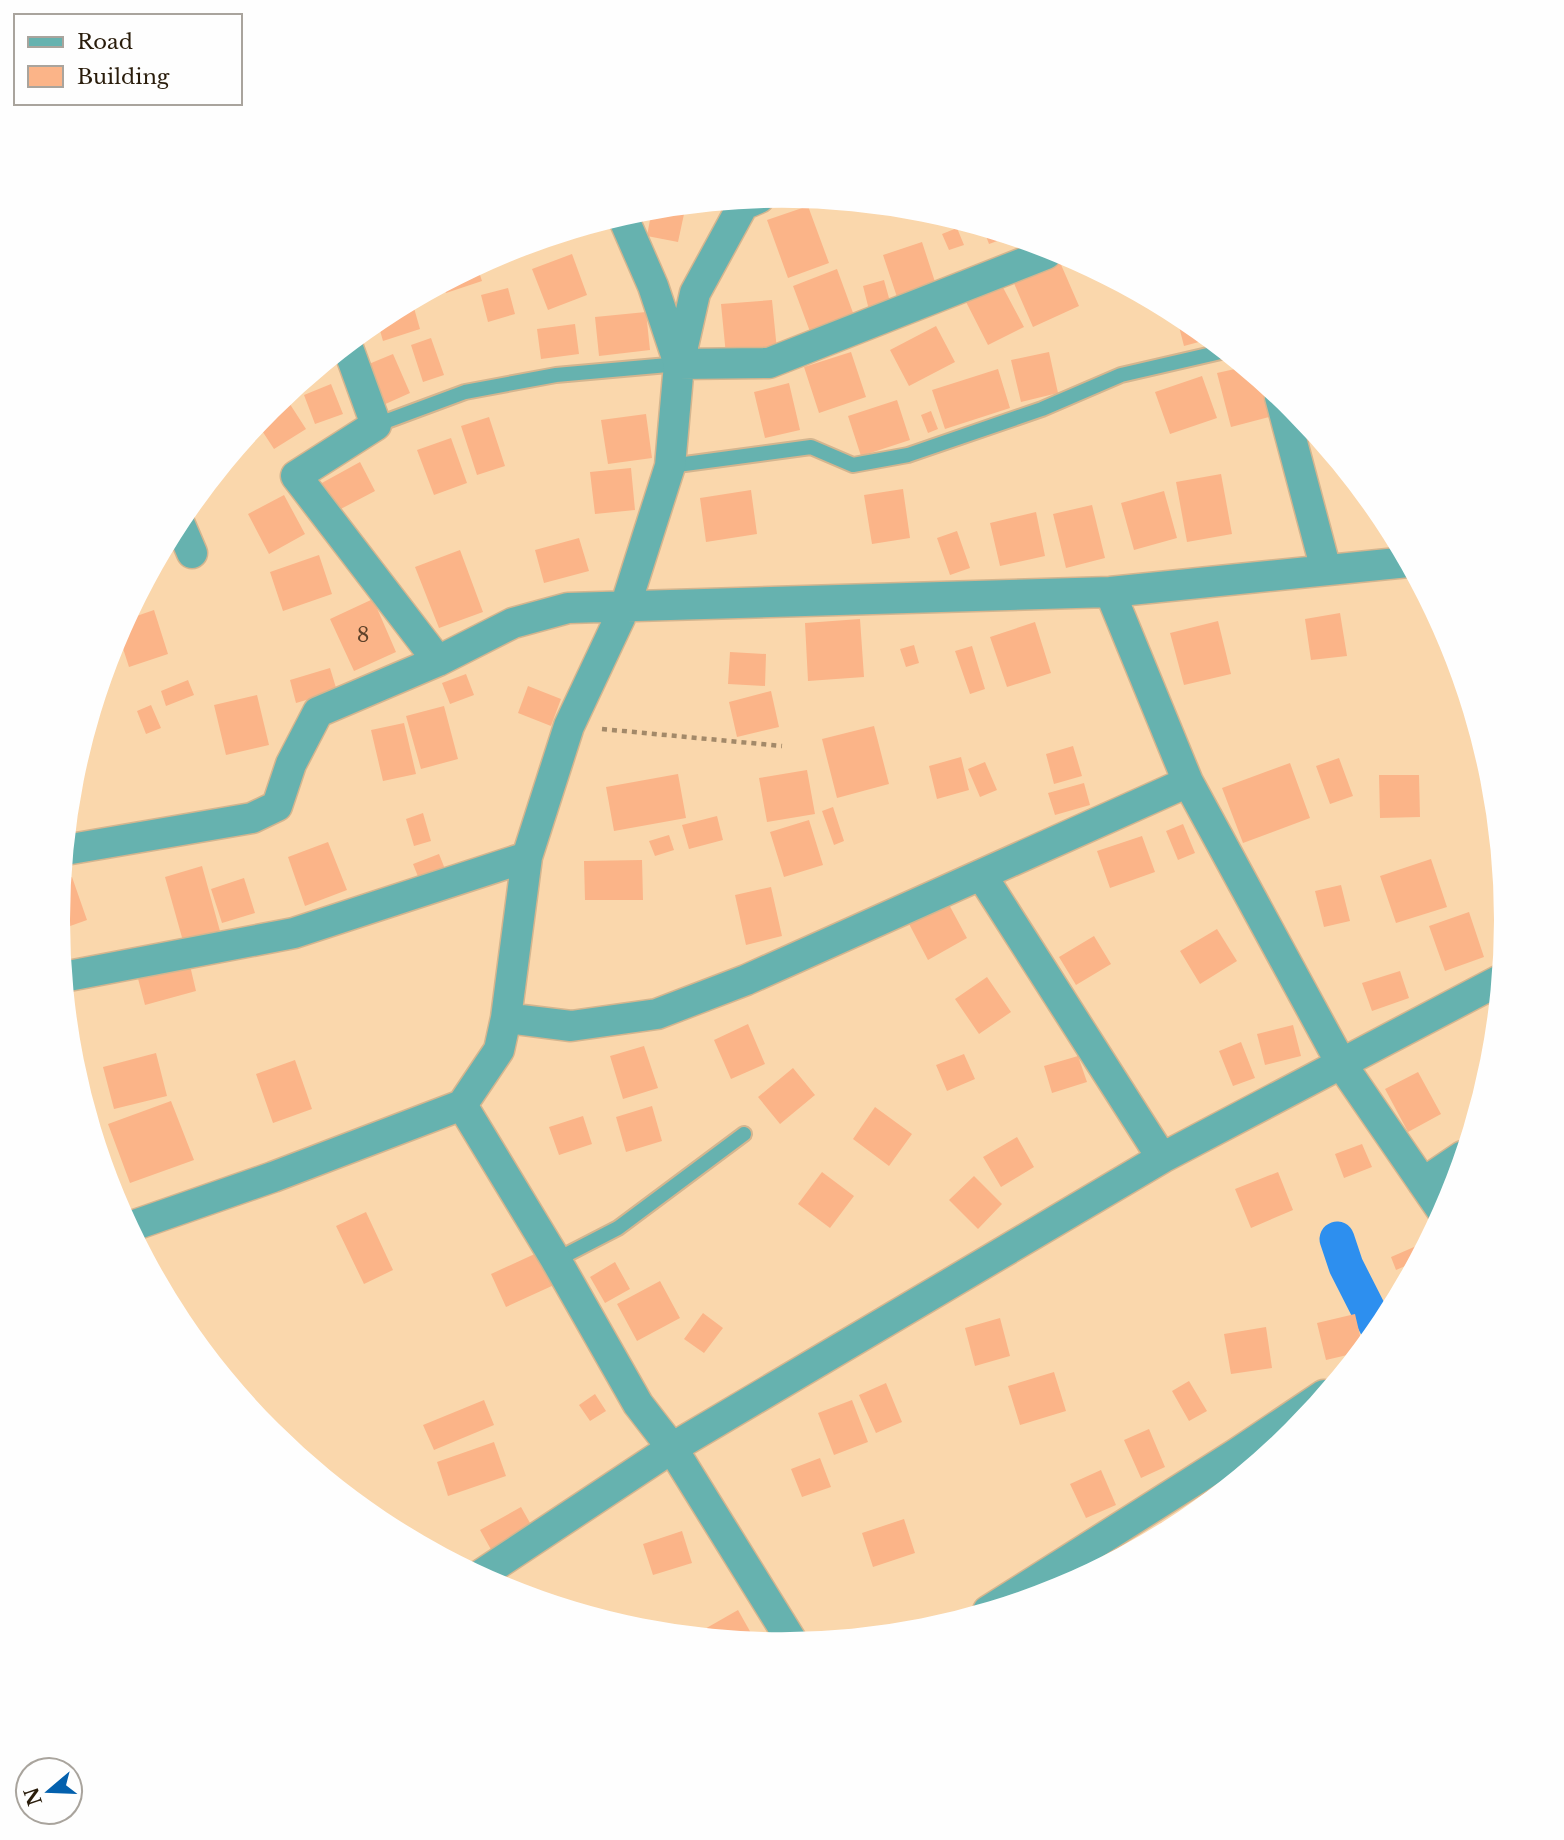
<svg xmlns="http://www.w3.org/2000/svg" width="1564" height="1840" viewBox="0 0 1564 1840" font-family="'Libre Baskerville',serif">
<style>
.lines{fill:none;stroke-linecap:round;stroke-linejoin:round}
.canal{stroke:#2d8fef;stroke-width:35}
.building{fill:#fbb488}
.service-casing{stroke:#d4b58f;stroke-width:18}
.minor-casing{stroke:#d4b58f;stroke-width:33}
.path{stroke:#a38969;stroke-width:4.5;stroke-dasharray:5 5;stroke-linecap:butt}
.service{stroke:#66b2af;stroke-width:14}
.minor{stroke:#66b2af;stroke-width:30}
.labels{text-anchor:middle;stroke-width:7;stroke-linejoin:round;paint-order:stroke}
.number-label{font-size:21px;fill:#5e422a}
</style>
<rect width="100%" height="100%" fill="#fad7ac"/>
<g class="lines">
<path class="canal" d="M1337 1239 1346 1266 1378 1329"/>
</g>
<path class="building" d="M808 206 829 263 788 278 767 220Z
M652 209 684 214 678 242 647 236Z
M912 209 924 210 929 211 915 217Z
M957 228 964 245 949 250 942 234Z
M983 228 1011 236 989 244Z
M922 242 937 288 898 300 883 255Z
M572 254 587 295 548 310 532 269Z
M1059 260 1079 306 1033 327 1013 281Z
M477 266 482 281 446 293 443 284Z
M837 269 856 321 812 337 793 286Z
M884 280 892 309 870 314 863 286Z
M999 280 1024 327 988 345 964 298Z
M508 288 515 314 488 322 481 295Z
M772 300 777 350 726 355 721 304Z
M412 301 420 329 383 341 377 320Z
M646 312 650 350 599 356 595 317Z
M1178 314 1185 318 1210 339 1184 346 1176 315Z
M575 324 579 354 541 359 537 329Z
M936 326 955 362 909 386 890 350Z
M431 338 444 375 423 382 411 345Z
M851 352 866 397 819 413 804 367Z
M1049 352 1058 393 1021 402 1011 360Z
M393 354 410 393 381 406 364 366Z
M1244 367 1265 384 1273 416 1231 427 1217 373Z
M998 369 1010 408 945 429 932 390Z
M1202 376 1217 418 1170 434 1155 392Z
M789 383 800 430 765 438 754 392Z
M331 384 343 414 315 424 304 395Z
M286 398 306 429 274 449 257 423 269 409Z
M897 400 910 440 861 456 848 416Z
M931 411 938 429 928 433 921 415Z
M646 414 652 458 608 464 601 420Z
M489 417 505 466 477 475 461 426Z
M451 438 467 483 434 495 417 450Z
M360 462 375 491 335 512 320 484Z
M631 468 635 510 595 514 590 472Z
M1221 474 1232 534 1187 542 1176 482Z
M903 489 910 538 872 544 864 495Z
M751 490 757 534 706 542 700 498Z
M1164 491 1177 538 1134 550 1121 503Z
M284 495 305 534 269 554 248 514Z
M1092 505 1105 558 1066 568 1053 514Z
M1036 512 1045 556 1000 566 990 523Z
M957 531 970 568 950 575 937 538Z
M579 538 589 571 544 583 535 550Z
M460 550 483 612 439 628 415 567Z
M319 555 332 594 283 611 270 572Z
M373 599 396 652 354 671 330 619Z
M154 610 168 654 129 667 118 633 125 620Z
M1340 613 1347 656 1311 660 1305 619Z
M860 619 864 677 808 681 805 623Z
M1218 621 1231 674 1184 685 1170 633Z
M1035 622 1051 673 1007 687 990 637Z
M914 645 919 663 906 667 900 649Z
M972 646 985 689 970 694 955 651Z
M730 652 766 654 765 686 728 684Z
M330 668 337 691 296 703 290 680Z
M466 674 474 695 450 704 442 683Z
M188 680 194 695 166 706 161 691Z
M528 686 561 699 551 726 518 713Z
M771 691 779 727 737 737 729 702Z
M257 695 269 745 226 755 214 705Z
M151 705 161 728 146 734 137 711Z
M444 706 458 759 421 769 406 716Z
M404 723 416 774 383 781 371 730Z
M874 726 889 784 837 798 822 739Z
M1073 746 1082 776 1054 784 1046 754Z
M961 757 969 790 937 799 929 766Z
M1339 758 1353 796 1330 804 1316 766Z
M985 762 997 790 980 797 968 769Z
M1290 763 1310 818 1243 843 1222 788Z
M807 770 815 814 767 822 759 778Z
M678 774 686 818 614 831 606 787Z
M1379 775H1419L1420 817 1380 818Z
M1084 783 1090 805 1055 815 1048 793Z
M833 807 844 841 834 845 822 811Z
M68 811 75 838 66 840Z
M423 813 431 841 414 846 406 819Z
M717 816 723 840 689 849 682 825Z
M809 820 823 865 784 877 770 832Z
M1183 824 1195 853 1178 860 1166 831Z
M669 835 674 850 655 856 649 841Z
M1142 836 1155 872 1110 888 1097 851Z
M328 842 347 890 305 906 288 857Z
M439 854 447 874 421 884 413 864Z
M1431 859 1447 907 1396 923 1380 876Z
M642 860 643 900H585L584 861Z
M202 866 220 931 183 941 165 877Z
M72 877 87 920 59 930 62 880Z
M244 878 255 913 222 923 211 889Z
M1341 885 1350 921 1324 927 1315 891Z
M771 887 782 936 746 945 735 895Z
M947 901 967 938 928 960 908 922Z
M1469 912 1484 957 1445 971 1429 926Z
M1217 929 1237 961 1200 984 1180 951Z
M1094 936 1111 964 1076 985 1059 957Z
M188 957 196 991 145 1005 136 971Z
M1400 971 1409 998 1372 1011 1362 983Z
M987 977 1011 1012 979 1034 955 999Z
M748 1024 765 1064 731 1079 714 1040Z
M1293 1025 1301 1056 1265 1065 1257 1034Z
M1241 1042 1255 1078 1233 1086 1219 1051Z
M644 1046 658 1088 623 1099 610 1056Z
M156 1053 167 1096 114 1109 103 1067Z
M964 1054 975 1079 947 1091 936 1065Z
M1078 1056 1087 1082 1052 1093 1044 1066Z
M295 1060 312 1109 273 1123 256 1074Z
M793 1068 815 1095 780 1124 758 1097Z
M1418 1072 1441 1114 1408 1132 1385 1089Z
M171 1101 194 1160 130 1183 108 1124Z
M652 1106 662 1141 626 1152 616 1117Z
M875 1107 912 1134 889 1166 853 1139Z
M583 1116 592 1144 559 1155 549 1127Z
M1017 1137 1034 1167 1001 1187 983 1157Z
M1362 1144 1372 1167 1344 1178 1335 1154Z
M822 1172 854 1196 830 1228 798 1204Z
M1278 1172 1293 1210 1251 1228 1235 1189Z
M974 1176 1002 1204 978 1229 949 1200Z
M366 1212 393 1270 364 1284 336 1226Z
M1421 1244 1423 1250 1417 1261 1396 1270 1391 1257Z
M539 1252 554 1285 506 1307 491 1274Z
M615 1262 630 1289 605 1303 590 1277Z
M660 1281 680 1318 637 1341 617 1304Z
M703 1313 723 1328 704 1353 684 1339Z
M1355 1314 1363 1348 1360 1352 1326 1360 1317 1323Z
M1000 1318 1010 1356 975 1366 965 1328Z
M1266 1327 1272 1368 1231 1374 1224 1334Z
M1054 1372 1066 1411 1020 1425 1008 1386Z
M1189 1381 1207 1411 1189 1421 1172 1391Z
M886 1383 902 1422 876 1433 859 1395Z
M595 1394 606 1411 590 1421 579 1405Z
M484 1400 494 1425 434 1450 423 1425Z
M852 1400 868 1442 834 1455 818 1413Z
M1149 1429 1165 1467 1141 1478 1124 1440Z
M494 1442 506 1476 448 1496 437 1462Z
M820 1458 831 1487 802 1497 791 1469Z
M1101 1470 1116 1505 1086 1518 1070 1484Z
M521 1507 534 1530 493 1553 480 1530Z
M1196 1509 1197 1512 1184 1522 1165 1533 1160 1523Z
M904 1519 915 1553 873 1567 862 1533Z
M682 1531 692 1563 653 1575 643 1544Z
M738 1610 756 1642 706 1637 703 1630Z"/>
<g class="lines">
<defs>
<path id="service" d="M376 425 465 392 556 375 679 364
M670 466 811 447 853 465 908 455 1042 409 1121 375 1225 351
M556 1260 618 1228 744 1134"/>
<path id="minor" d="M759 198 743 205 695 293 679 364 769 363 1046 254
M622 215 653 286 679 364 670 466 625 607 569 726 527 857 506 1018 499 1050 462 1105 556 1260 638 1404 672 1448 793 1643
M347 345 376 425 296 476 438 661
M1280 397 1326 570
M178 520 192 553
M1110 592 1188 782
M65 850 252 818 277 806 291 764 318 712 438 661 513 623 568 608 1110 592 1408 562
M982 876 1162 1158
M63 977 294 933 527 857
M506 1018 571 1026 657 1014 746 980 1188 782 1342 1065 1443 1212
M1423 1183 1463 1156
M129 1227 273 1177 462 1105
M479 1576 672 1448 1162 1158 1500 980
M988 1611 1236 1454 1324 1395"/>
</defs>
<use href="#service" class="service-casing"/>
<use href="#minor" class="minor-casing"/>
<path class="path" d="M602 729 782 746"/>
<use href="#service" class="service"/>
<use href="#minor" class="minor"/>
</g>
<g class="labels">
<g class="number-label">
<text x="363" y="642">8</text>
</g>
</g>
<path d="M0 0H1564V1840H0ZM70 920a712 712 0 1 1 1424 0a712 712 0 1 1-1424 0Z" fill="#fefefe" fill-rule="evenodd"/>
<rect x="14" y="14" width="228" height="91" fill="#fefefe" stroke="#a9a49d" stroke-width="2"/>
<rect x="28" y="37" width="35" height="10" fill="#66b2af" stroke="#a9a49d" stroke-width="2"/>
<text x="77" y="49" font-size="21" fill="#291c0b">Road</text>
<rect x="28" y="66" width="35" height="21" fill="#fbb488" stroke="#a9a49d" stroke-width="2"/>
<text x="77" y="84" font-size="21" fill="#291c0b">Building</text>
<g transform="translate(49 1791) rotate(251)"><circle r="33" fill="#fefefe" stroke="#a9a49d" stroke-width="2"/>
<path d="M0-5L12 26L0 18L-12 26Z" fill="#0360ad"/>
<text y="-10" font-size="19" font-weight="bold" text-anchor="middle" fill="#291c0b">N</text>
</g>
</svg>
